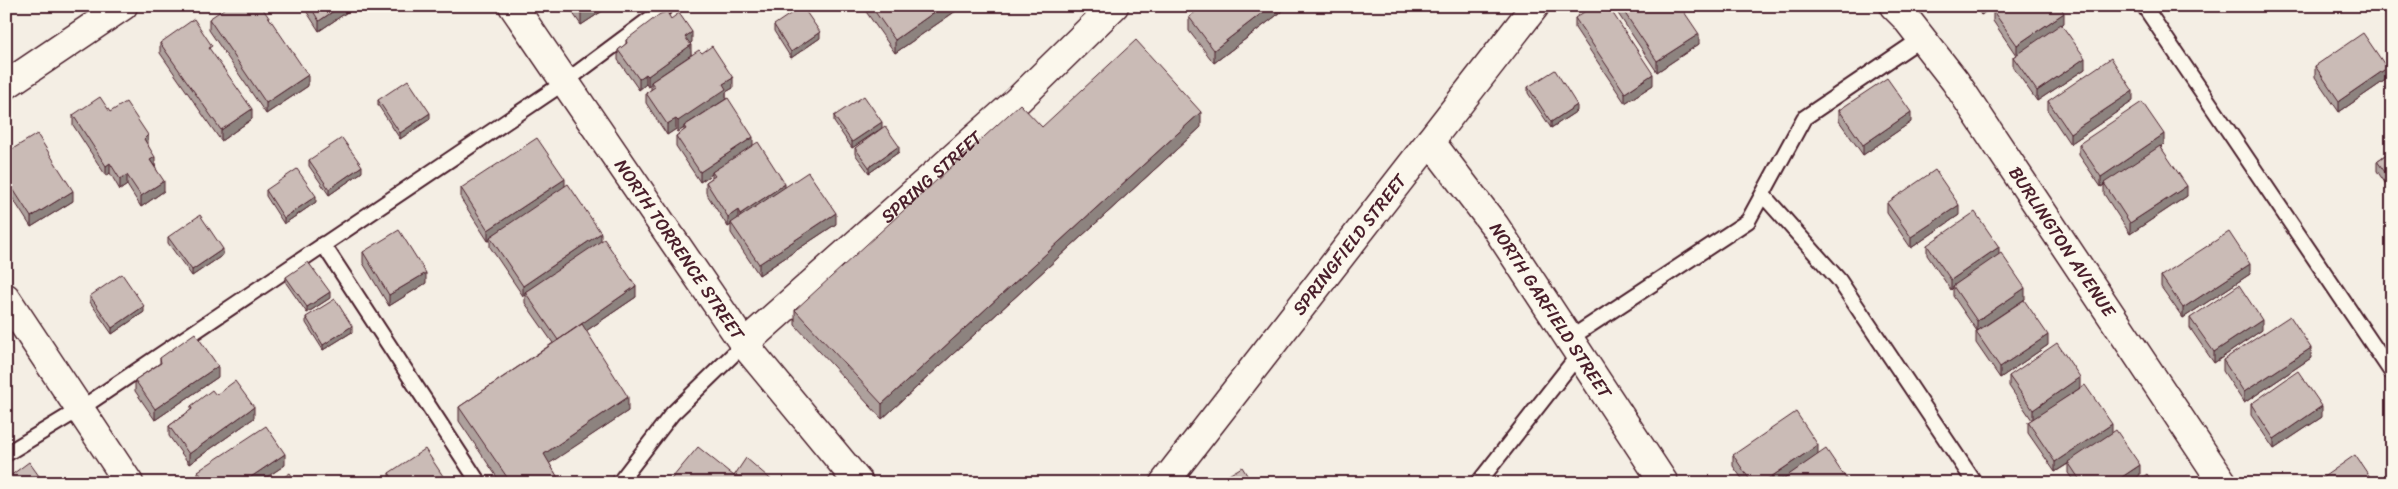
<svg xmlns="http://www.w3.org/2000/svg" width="2398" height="489" viewBox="0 0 2398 489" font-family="Sriracha,sans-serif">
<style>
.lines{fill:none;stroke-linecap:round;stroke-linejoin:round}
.service-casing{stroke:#4a1f2b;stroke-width:18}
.minor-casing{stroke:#4a1f2b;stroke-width:31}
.tertiary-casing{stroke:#4a1f2b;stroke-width:31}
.primary-casing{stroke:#4a1f2b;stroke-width:31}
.service{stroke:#fbf7ec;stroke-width:14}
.minor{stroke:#fbf7ec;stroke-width:28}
.tertiary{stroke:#fbf7ec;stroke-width:28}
.primary{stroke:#fbf7ec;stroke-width:28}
.wall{fill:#aea19d;stroke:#4a1f2b}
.shaded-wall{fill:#8d837f;stroke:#4a1f2b}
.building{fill:#cabbb6;stroke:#4a1f2b}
.labels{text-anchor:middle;stroke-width:5;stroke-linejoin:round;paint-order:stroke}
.street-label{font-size:18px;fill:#4a1f2b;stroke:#fbf7ec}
</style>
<rect width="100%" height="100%" fill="#f4eee4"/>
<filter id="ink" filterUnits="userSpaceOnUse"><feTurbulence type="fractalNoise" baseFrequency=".02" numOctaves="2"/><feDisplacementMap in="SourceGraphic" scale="10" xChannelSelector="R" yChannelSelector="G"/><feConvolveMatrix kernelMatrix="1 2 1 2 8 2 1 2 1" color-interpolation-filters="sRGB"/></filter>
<g filter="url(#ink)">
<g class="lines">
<defs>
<path id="service" d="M2144 6 2392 373
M1763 195 1839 280 1975 483
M323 244 479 483
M1569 339 1748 221 1804 118 1922 38
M6 454 80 409 565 82 667 6
M619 483 672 414 744 344
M1478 483 1579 354"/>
<g id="minor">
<path id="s1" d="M513 6 744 344 859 483"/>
<path id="s2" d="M1894 6 1905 17 1955 81 2223 483"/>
<path id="s3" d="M1430 141 1495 226 1664 483"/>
<path d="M6 298 129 483"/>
<path id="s4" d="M744 344 1016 102 1114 6"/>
</g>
<g id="tertiary">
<path id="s5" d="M1164 483 1535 6"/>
</g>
<path id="primary" d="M6 85 123 6"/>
</defs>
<use href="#service" class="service-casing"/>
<use href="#minor" class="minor-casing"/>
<use href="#tertiary" class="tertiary-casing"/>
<use href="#primary" class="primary-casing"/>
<use href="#service" class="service"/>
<use href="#minor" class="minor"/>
<use href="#tertiary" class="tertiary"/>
<use href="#primary" class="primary"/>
</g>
<path class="wall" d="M303 6H356L319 31Z
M568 6H610L581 25Z
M862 6H963L895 53Z
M1289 6 1214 63 1189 31V17Z
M1613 6H1680L1699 44 1657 72Z
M1975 6H1994L1981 15Z
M1993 11 2064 23 2062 25 2085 69 2037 101 2013 67V57L2016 55 1993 21Z
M1575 18 1653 85 1625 103 1575 28Z
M209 19 308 86 266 114 209 30Z
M671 19 692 42 690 44 691 55 702 53 733 88 726 92V99L753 145 785 187 836 224 759 275 731 233V225L728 227 706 193V182L712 178V174L700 182 676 146V136L684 131V128L678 132 676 129 667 135 646 103V93L651 90V85L648 87 646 84 639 90 618 60V50L626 44V40Z
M774 25 820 38 791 58 774 31Z
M160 43 212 53 252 119 221 141 160 53Z
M2315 66 2387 79 2339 112 2315 77Z
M1528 87 1577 111 1551 128 1528 93Z
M378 100 430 119 400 139 378 105Z
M2048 101H2133L2070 144 2048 111Z
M1839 110 1911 122 1863 155 1839 121Z
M110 112 148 145 164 191 141 207 127 185 120 190 110 173 106 176 73 125V115Z
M834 116 882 128 852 148 834 122Z
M1042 127H1201L882 419 795 325V310Z
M2079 144H2164L2161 147 2187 196 2130 234 2104 194V185L2101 187 2079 155Z
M855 148 899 152 869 173 855 154Z
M2392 150V193L2377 171V161Z
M6 153 73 201 31 227 6 188Z
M309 160 362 172 329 195 309 166Z
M565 186 601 240 636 297 586 331 628 411 549 463 561 483H501L459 421V407L553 343 525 303V295L523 296 490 247V240L488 241 461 199V188Z
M266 190 316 202 284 224 266 196Z
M1887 203 1959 215 1911 248 1887 213Z
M168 237 223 255 192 276 168 243Z
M1927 245 1999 255 2025 299 1977 331 1953 296V288L1951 290 1927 255Z
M363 252 426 283 389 306 363 263Z
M2250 274 2183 318 2161 287V276Z
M286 277 330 298 307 313 286 283Z
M90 296 144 312 112 334 90 302Z
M306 317 352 332 323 350 306 323Z
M2190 318 2262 330 2214 363 2190 328Z
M1976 332 2048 345 2000 378 1976 343Z
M160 358 218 377 155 420 135 391V380L160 363Z
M2311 358 2244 403 2223 371V360Z
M2009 376 2080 388 2140 475 2129 483H2075L2068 473V464L2055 472 2028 433V422L2032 420 2009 386Z
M216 395 254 418 189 464 169 436V426L191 410V406Z
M2251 404 2322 417 2274 449 2251 415Z
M1733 455H1818L1849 483H1745L1733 466Z
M285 465 258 483H199L198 481V471Z
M389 473 447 483H392L389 479Z"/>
<path class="shaded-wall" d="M341 6H356L319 31V21Z
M590 6H610L581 25V12Z
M943 6H963L895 53V40Z
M1271 6H1289L1214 63V50Z
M1981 6H1994L1981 15Z
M2064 13V23L2017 56V45Z
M692 32V42L685 47V37Z
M820 32V38L791 58V52Z
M1699 34V44L1657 72V61Z
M691 45V55L651 82V85L648 87V76Z
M2085 58V69L2037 101V91Z
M2387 68V79L2339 112V101Z
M646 74V84L639 90V79Z
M1653 74V85L1625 103V93Z
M308 75V86L266 114V103Z
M733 78V88L726 92V99L684 126V128L678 132V121L723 84Z
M2133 91V101L2070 144V133Z
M1577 105V111L1551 128V122Z
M252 109V119L221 141V130Z
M1201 112V127L882 419V404Z
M1911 112V122L1863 155V145Z
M430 113V119L400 139V133Z
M676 119V129L667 135V124Z
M882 122V128L852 148V142Z
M2164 134V144L2104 185V183V185L2101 187V177Z
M148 135V146L144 139Z
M753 137V148L712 172V174L700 182V172Z
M899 146V152L869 173V167Z
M155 157V167L150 160Z
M110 163V173L106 176V166Z
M362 166V172L329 195V189Z
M127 175V185L120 190V179Z
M565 179V189L490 237V240L488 241V230Z
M164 181V191L141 207V196Z
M785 184V194L740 224V214Z
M2187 186V196L2130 234V223Z
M73 191V201L31 227V217Z
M316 196V202L284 224V218Z
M1959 205V215L1911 248V237Z
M738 210V221L731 223V225L728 227V217Z
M836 213V224L759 275V264Z
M601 233V244L525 292V295L523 296V286Z
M1999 247V258L1953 286V288L1951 290V280Z
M223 249V255L192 276V270Z
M2250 264V274L2183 318V308Z
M426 273V283L389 306V295Z
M636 286V297L558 350V340Z
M2025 288V299L1977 331V321Z
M330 292V298L307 313V307Z
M144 306V312L112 334V328Z
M2262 320V330L2214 363V352Z
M352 326V332L323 350V345Z
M2048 335V345L2000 378V367Z
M2311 348V358L2244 403V392Z
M218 366V377L155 420V409Z
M2080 377V388L2033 420V410Z
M628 397V411L544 467V454Z
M2322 406V417L2274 449V439Z
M254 407V418L189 464V454Z
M2112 424V435L2055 472V462Z
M1818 445V455L1778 483H1762Z
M285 454V465L258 483H242Z
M2140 465V475L2129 483H2113Z"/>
<path class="building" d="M228 6H261L308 75 266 103 209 19Z
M310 6H341L319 21Z
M577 6H590L581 12Z
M802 6 820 32 791 52 774 25Z
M871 6H943L895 40Z
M1203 6H1271L1214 50 1189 17Z
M1593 6H1608L1653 74 1625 93 1575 18Z
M1620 6H1680L1699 34 1657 61Z
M1999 6H2060L2064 13 2017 45 1993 11Z
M667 12 671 19 679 13 692 32 685 37 691 45 648 76 646 74 639 79 618 50 627 43 626 40 660 14Z
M194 19 212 46 209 48 252 109 221 130 160 43Z
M2061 24 2085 58 2037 91 2013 57Z
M2363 33 2387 68 2339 101 2315 66Z
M1136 40 1201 112 882 404 795 310 1020 104 1042 127Z
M712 46 733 78 723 84 726 89 678 121 676 119 667 124 646 93 655 87 651 82 699 50 702 53Z
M2111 58 2133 91 2070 133 2048 101Z
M1555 70 1577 105 1551 122 1528 87Z
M1887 78 1911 112 1863 145 1839 110Z
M408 80 430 113 400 133 378 100Z
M864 96 882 122 852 142 834 116Z
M100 97 110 112 126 102 148 135 144 139 155 157 150 160 164 181 141 196 127 175 120 179 110 163 106 166 73 115Z
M728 98 753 137 700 172 676 136 686 129 684 126Z
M2142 102 2164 134 2101 177 2079 144Z
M885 126 899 146 869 167 855 148Z
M37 134 73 191 31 217 6 178V153Z
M342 138 362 166 329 189 309 160Z
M537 138 565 179 488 230 461 188Z
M758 142 785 184 740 214 738 210 728 217 706 182 715 176 712 172Z
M2160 146 2187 186 2130 223 2104 183Z
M2392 150V182L2377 161Z
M297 169 316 196 284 218 266 190Z
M1935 170 1959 205 1911 237 1887 203Z
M808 172 836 213 759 264 731 223Z
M568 184 601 233 523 286 490 237Z
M1975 212 1999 247 1951 280 1927 245Z
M200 215 223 249 192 270 168 237Z
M399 230 426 273 389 295 363 252Z
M2229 232 2250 264 2183 308 2161 276Z
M604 239 636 286 558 340 525 292Z
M2001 253 2025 288 1977 321 1953 286Z
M308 262 330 292 307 307 286 277Z
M122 274 144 306 112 328 90 296Z
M2239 285 2262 320 2214 352 2190 318Z
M335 299 352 326 323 345 306 317Z
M2024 300 2048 335 2000 367 1976 332Z
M2290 316 2311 348 2244 392 2223 360Z
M582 324 628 397 544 454 561 483H511L459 407Z
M195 333 218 366 155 409 135 380 161 363 160 358Z
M2057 343 2080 377 2033 410 2009 376Z
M2298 371 2322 406 2274 439 2251 404Z
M235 381 254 407 189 454 169 426 192 409 191 406 212 390 216 395Z
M2085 385 2112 424 2055 462 2028 422Z
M1796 412 1818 445 1762 483H1752L1733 455Z
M266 426 285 454 242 483H206L198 471Z
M2116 430 2140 465 2113 483H2082L2068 462Z
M698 447 734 476 746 458 775 483H668Z
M425 449 447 482 396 483 389 473Z
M1826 449 1849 483H1777Z
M2355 455 2374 483H2315Z
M29 462 44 483H6V479Z
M1242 467 1252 483H1224L1222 479Z
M290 473 297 483H275Z
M2147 474 2153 483H2135Z"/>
</g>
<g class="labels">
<g class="street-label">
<text dy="6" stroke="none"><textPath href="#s4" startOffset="251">SPRING STREET</textPath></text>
<text dy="6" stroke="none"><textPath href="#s2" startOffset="290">BURLINGTON AVENUE</textPath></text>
<text dy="6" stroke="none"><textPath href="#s5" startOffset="302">SPRINGFIELD STREET</textPath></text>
<text dy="6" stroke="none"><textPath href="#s1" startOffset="295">NORTH TORRENCE STREET</textPath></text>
<text dy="6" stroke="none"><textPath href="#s3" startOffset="208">NORTH GARFIELD STREET</textPath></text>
</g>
</g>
<rect width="2398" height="489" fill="none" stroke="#fbf7ec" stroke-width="25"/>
<rect x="12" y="12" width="2373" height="464" fill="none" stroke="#4a1f2b" stroke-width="2" filter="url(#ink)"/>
</svg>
